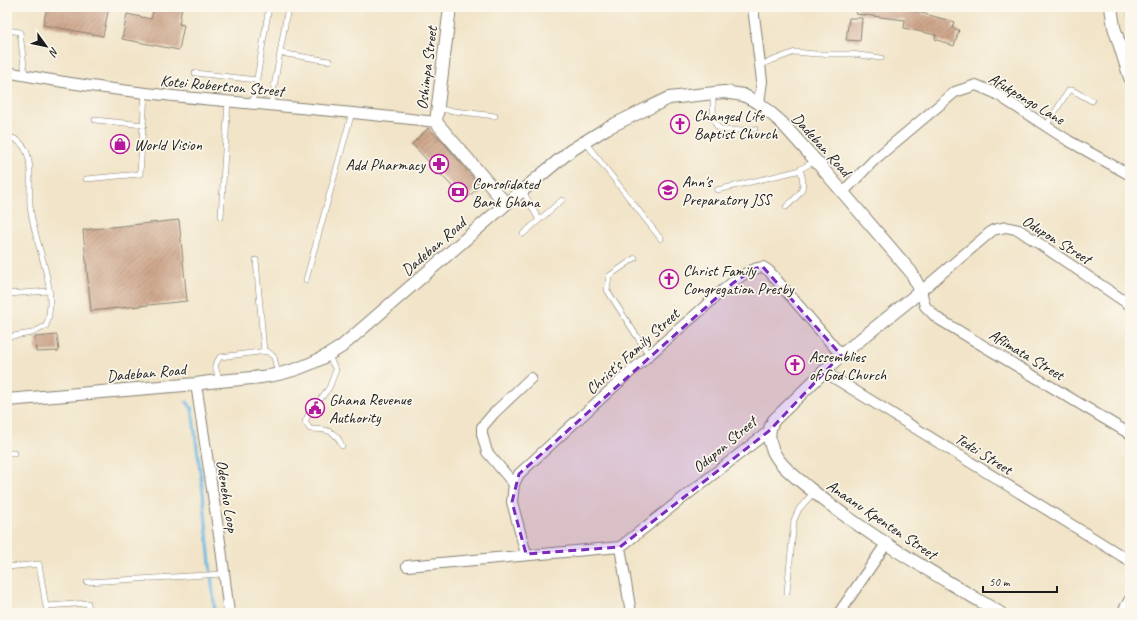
<svg xmlns="http://www.w3.org/2000/svg" width="1137" height="620" viewBox="0 0 1137 620" font-family="Caveat,sans-serif">
<style>
.lines{fill:none;stroke-linecap:round;stroke-linejoin:round}
.stream{stroke:#69b7e3;stroke-width:3}
.building{fill:url(#building-hatch)}
.service-casing{stroke:#868072;stroke-width:6}
.minor-casing{stroke:#868072;stroke-width:12}
.tertiary-casing{stroke:#868072;stroke-width:14}
.service{stroke:#fff;stroke-width:5}
.minor{stroke:#fff;stroke-width:10}
.tertiary{stroke:#fff;stroke-width:12}
.marked{fill:#7b2cbf;fill-opacity:0.2;stroke:#7b2cbf;stroke-width:3;stroke-dasharray:8 5;stroke-linejoin:round}
.labels{text-anchor:middle;stroke-width:3.5;stroke-linejoin:round;paint-order:stroke}
.street-label{font-size:16px;fill:#1c1c1c;stroke:#fbf7ec}
.poi-label{font-size:16px;fill:#1c1c1c;stroke:#fbf7ec;text-anchor:start}
</style>
<defs>
<pattern id="building-hatch" width="6" height="6" patternUnits="userSpaceOnUse"><rect width="6" height="6" fill="#cda489"/><path d="M-1 1l2-2M0 6l6-6M5 7l2-2" fill="none" stroke="#a6856f"/></pattern>
</defs>
<rect width="100%" height="100%" fill="#fbf7ec"/>
<filter id="ink" filterUnits="userSpaceOnUse"><feTurbulence type="fractalNoise" baseFrequency=".025" numOctaves="2"/><feDisplacementMap in="SourceGraphic" scale="8" xChannelSelector="R" yChannelSelector="G"/><feConvolveMatrix kernelMatrix="1 2 1 2 8 2 1 2 1" color-interpolation-filters="sRGB"/></filter>
<filter id="wash" filterUnits="userSpaceOnUse"><feTurbulence type="fractalNoise" baseFrequency=".012" numOctaves="4" result="noise"/><feDisplacementMap in="SourceGraphic" scale="16" xChannelSelector="R" yChannelSelector="G"/><feGaussianBlur stdDeviation="0.9" result="paint"/><feColorMatrix in="noise" values="0 0 0 0 0 0 0 0 0 0 0 0 0 0 0 0 0 1.4 0 .05"/><feComposite in="paint" operator="in"/></filter>
<g filter="url(#wash)">
<rect width="100%" height="100%" fill="#f1e4c8"/>
<g class="lines">
<path class="stream" d="M1125 17 1130 12
M187 402 192 409 203 493 215 613"/>
</g>
<g id="blocks">
<path class="building" d="M47 7H109L103 36 43 25Z
M154 7H182L179 24 184 25 179 50 122 39 127 14 151 19Z
M858 7H900L954 22 952 28 959 30 954 46 935 39 936 35 904 28 905 20 856 14Z
M849 18H862L860 41 846 40Z
M428 128 443 142 480 186 465 200 412 144Z
M179 220 187 301 91 311 83 230Z
M57 335 59 351 36 352 35 337Z"/>
</g>
</g>
<g filter="url(#ink)">
<use href="#blocks" fill-opacity="0" stroke="#868072" stroke-width="1"/>
<g class="lines">
<defs>
<path id="service" d="M7 30 20 32 25 75
M280 53 329 61
M760 65 795 52 816 54H852L881 58
M195 73 257 80
M713 93C713 136 714 131 755 129
M253 102 269 7
M271 104 288 7
M438 109 495 116
M95 120 144 125
M1046 126 1069 90H1072L1092 101
M7 136C18 139 25 145 28 156 32 169 29 191 30 205 33 244 60 287 46 326L32 333 7 337
M585 142 661 239
M86 179 140 174 145 93
M717 190 797 171 815 161
M523 191 539 220
M786 207C801 193 807 190 800 169
M221 217 228 101
M523 234 562 200
M635 258 609 276 607 290 649 355
M256 260 264 352
M306 280 352 112
M7 294 49 291
M328 355 336 370 329 388 308 415 305 422 310 429C326 429 336 430 342 446
M219 380 215 365 220 357 267 351 274 357 278 374
M7 453H14
M7 567 39 564 47 613
M87 582 223 574
M787 592 794 520 799 509 814 492
M47 606 88 603 89 613"/>
<path id="minor" d="M753 7 762 81 759 103
M7 72C148 100 293 104 436 122
M843 192 874 160 955 92 976 85 995 93 1069 141 1130 175
M1130 305 1019 230 1006 227 993 230 921 291 925 306 937 318 1130 434
M823 371 1130 561
M196 384 221 548 229 613
M514 484 487 452 482 434V427L494 413 531 378
M620 547 631 613
M526 554 512 502 514 484 519 474C576 421 633 368 693 317 710 303 741 269 763 267L769 271 841 355
M407 566 620 547 769 431
M839 613 886 544
M1122 613 1130 599"/>
<path id="tertiary" d="M450 7 436 122 506 204
M1111 7 1114 27 1130 78
M7 400 196 384C218 380 239 380 261 377 289 374 318 362 341 347L506 204 570 151 607 128 669 98 724 92 743 95 759 103 781 122 816 161 911 272 921 291 841 355 774 420C768 429 768 440 773 451 780 466 797 478 809 488 868 536 935 574 1000 613"/>
</defs>
<use href="#service" class="service-casing"/>
<use href="#minor" class="minor-casing"/>
<use href="#tertiary" class="tertiary-casing"/>
<use href="#service" class="service"/>
<use href="#minor" class="minor"/>
<use href="#tertiary" class="tertiary"/>
</g>
</g>
<path class="marked" d="M763 267 841 355 769 431 620 547 526 554 512 502 519 474 733 283 756 268Z"/>
<defs>
<symbol id="church-ring" viewBox="-11 -11 22 22"><circle r="9.5" fill="#fbf7ec" stroke="#b5179e" stroke-width="1.5"/><path d="M-1.2-6h2.4v3.5h3.3v2.4h-3.3V6h-2.4V-.1h-3.3v-2.4h3.3Z" fill="#b5179e"/></symbol>
<symbol id="shop-ring" viewBox="-11 -11 22 22"><circle r="9.5" fill="#fbf7ec" stroke="#b5179e" stroke-width="1.5"/><path d="M-5-2.5h2.3a2.7 3.5 0 0 1 5.4 0H5L5.5 6h-11ZM-1.5-2.5h3a1.5 2.3 0 0 0-3 0Z" fill="#b5179e"/></symbol>
<symbol id="pharmacy-ring" viewBox="-11 -11 22 22"><circle r="9.5" fill="#fbf7ec" stroke="#b5179e" stroke-width="1.5"/><path d="M-2-6h4v4h4v4h-4v4h-4v-4h-4v-4h4Z" fill="#b5179e"/></symbol>
<symbol id="school-ring" viewBox="-11 -11 22 22"><circle r="9.5" fill="#fbf7ec" stroke="#b5179e" stroke-width="1.5"/><path d="M0-5L7-2L0 1L-7-2ZM-4 1L0 2.5L4 1V4Q0 6-4 4Z" fill="#b5179e"/></symbol>
<symbol id="bank-ring" viewBox="-11 -11 22 22"><circle r="9.5" fill="#fbf7ec" stroke="#b5179e" stroke-width="1.5"/><path d="M-6-4H6V4H-6ZM0-2.3a2.3 2.3 0 1 0 0 4.6a2.3 2.3 0 1 0 0-4.6Z" fill="#b5179e"/></symbol>
<symbol id="civic-ring" viewBox="-11 -11 22 22"><circle r="9.5" fill="#fbf7ec" stroke="#b5179e" stroke-width="1.5"/><path d="M-.6-6.5H3V-4.5H.6V-3L4-1V1h2V6H-6V1h2V-1L-.6-3ZM-1.2 2.5V6h2.4V2.5Z" fill="#b5179e"/></symbol>
</defs>
<g fill-rule="evenodd">
<use href="#church-ring" x="669" y="113" width="22" height="22"/>
<use href="#shop-ring" x="109" y="133" width="22" height="22"/>
<use href="#pharmacy-ring" x="428" y="153" width="22" height="22"/>
<use href="#school-ring" x="657" y="179" width="22" height="22"/>
<use href="#bank-ring" x="447" y="181" width="22" height="22"/>
<use href="#church-ring" x="658" y="268" width="22" height="22"/>
<use href="#church-ring" x="784" y="354" width="22" height="22"/>
<use href="#civic-ring" x="304" y="397" width="22" height="22"/>
</g>
<g class="labels">
<g class="street-label">
<text transform="translate(426 68) rotate(-83)" y="6">Oshimpa Street</text>
<text transform="translate(222 85) rotate(5)" y="6">Kotei Robertson Street</text>
<text transform="translate(1027 98) rotate(31)" y="6">Afukpongo Lane</text>
<text transform="translate(822 144) rotate(48)" y="6">Dadeban Road</text>
<text transform="translate(1057 239) rotate(32)" y="6">Odupon Street</text>
<text transform="translate(433 246) rotate(-41)" y="6">Dadeban Road</text>
<text transform="translate(632 351) rotate(-42)" y="6">Christ's Family Street</text>
<text transform="translate(1027 354) rotate(31)" y="6">Aflimata Street</text>
<text transform="translate(146 372) rotate(-5)" y="6">Dadeban Road</text>
<text transform="translate(724 444) rotate(-40)" y="6">Odupon Street</text>
<text transform="translate(984 453) rotate(32)" y="6">Tedzi Street</text>
<text transform="translate(228 496) rotate(81)" y="6">Odeneho Loop</text>
<text transform="translate(882 519) rotate(34)" y="6">Anaanu Kpenten Street</text>
</g>
<g class="poi-label">
<text x="694" y="121">Changed Life<tspan x="694" dy="18">Baptist Church</tspan></text>
<text x="134" y="150">World Vision</text>
<text x="425" y="170" text-anchor="end">Add Pharmacy</text>
<text x="682" y="187">Ann's<tspan x="682" dy="18">Preparatory JSS</tspan></text>
<text x="472" y="189">Consolidated<tspan x="472" dy="18">Bank Ghana</tspan></text>
<text x="683" y="276">Christ Family<tspan x="683" dy="18">Congregation Presby</tspan></text>
<text x="809" y="362">Assemblies<tspan x="809" dy="18">of God Church</tspan></text>
<text x="329" y="405">Ghana Revenue<tspan x="329" dy="18">Authority</tspan></text>
</g>
</g>
<rect width="1137" height="620" fill="none" stroke="#fbf7ec" stroke-width="24"/>
<g transform="translate(46 46) rotate(123)" stroke="#fbf7ec" stroke-width="3" paint-order="stroke">
<path d="M0-3L7 15L0 10L-7 15Z" fill="#1c1c1c"/>
<text y="-6" font-size="11" font-weight="bold" text-anchor="middle" fill="#1c1c1c">N</text>
</g>
<path d="M983 586v6h74v-6" fill="none" stroke="#1c1c1c" stroke-width="2"/>
<text x="989" y="586" font-size="12" fill="#1c1c1c" stroke="#fbf7ec" stroke-width="3" paint-order="stroke">50 m</text>
</svg>
